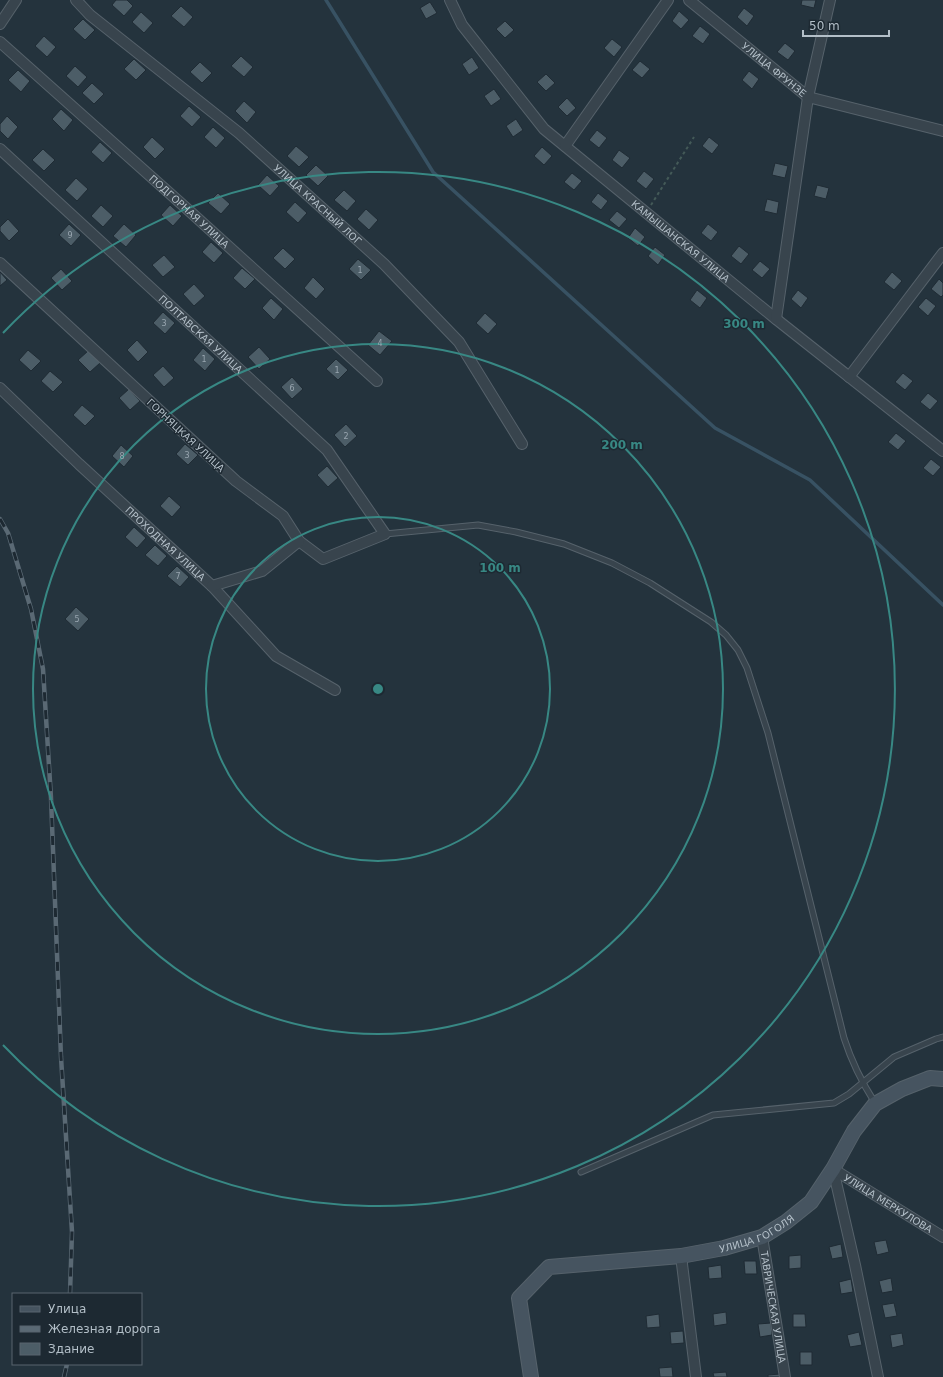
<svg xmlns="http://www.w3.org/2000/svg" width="943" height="1377" viewBox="0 0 943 1377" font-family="'DejaVu Sans',sans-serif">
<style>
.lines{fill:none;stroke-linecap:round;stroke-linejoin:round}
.stream{stroke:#385263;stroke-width:3.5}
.building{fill:#4c5d67;stroke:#1f2b34}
.lane-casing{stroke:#56626b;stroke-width:7}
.street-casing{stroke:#56626b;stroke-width:12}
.secondary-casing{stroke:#56626b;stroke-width:16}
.path{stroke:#445a58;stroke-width:2;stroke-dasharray:3 3;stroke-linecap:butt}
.lane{stroke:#38444d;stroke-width:5}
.street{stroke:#38444d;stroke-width:10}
.secondary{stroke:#465460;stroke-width:14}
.rail-casing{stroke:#5a6974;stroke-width:4.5}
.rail{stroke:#1d2932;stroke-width:3;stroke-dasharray:9;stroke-linecap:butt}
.ring{fill:none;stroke:#388884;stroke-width:2}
.labels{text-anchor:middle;stroke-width:3;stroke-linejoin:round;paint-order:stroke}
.number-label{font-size:8px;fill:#99a6b0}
.street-label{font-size:10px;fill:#b3bfc8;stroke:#1d2932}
.centre{fill:#388884;stroke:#1d2932;stroke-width:2}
.ring-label{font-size:12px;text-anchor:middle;font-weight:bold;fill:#388884;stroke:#1d2932;stroke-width:3;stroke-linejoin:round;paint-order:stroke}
</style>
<rect width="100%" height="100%" fill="#24333d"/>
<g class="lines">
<path class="stream" d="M326 0 433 172 715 428 810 480 943 605"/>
</g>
<path class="building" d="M116 0H127L133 6 124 16 112 5Z
M802 0H816L814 8 801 5Z
M430 2 437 13 426 19 420 8Z
M181 6 193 17 184 27 171 16Z
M744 8 754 16 747 26 737 17Z
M679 11 689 20 681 29 672 21Z
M141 12 153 23 144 33 132 22Z
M83 19 95 30 85 40 73 29Z
M505 21 514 30 505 38 496 29Z
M700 26 710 34 703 44 692 36Z
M44 36 56 47 47 57 35 46Z
M612 39 622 47 614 57 604 48Z
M785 43 795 51 788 60 777 52Z
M241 56 253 67 244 77 231 66Z
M472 57 479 68 469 75 462 64Z
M134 59 146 70 136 80 124 69Z
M640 61 650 69 642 78 632 70Z
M200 62 212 73 202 83 190 72Z
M75 66 87 77 78 87 66 76Z
M18 70 30 81 21 92 8 80Z
M749 71 759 79 752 89 742 80Z
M546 74 555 83 546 91 537 82Z
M92 83 104 94 94 104 82 93Z
M494 89 501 99 491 106 484 96Z
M567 98 576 108 567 116 558 107Z
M244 101 256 112 247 123 235 111Z
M189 106 201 117 192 127 180 116Z
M61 109 73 120 64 131 52 119Z
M7 116 18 127 8 139 0 131V124Z
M516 119 523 130 513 137 506 126Z
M213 127 225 138 216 148 204 137Z
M597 130 607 138 599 148 589 140Z
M152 137 165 149 155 159 143 147Z
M709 137 719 145 712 154 702 146Z
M100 142 112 153 103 163 91 152Z
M296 146 309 157 299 167 287 156Z
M542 147 552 156 544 165 534 156Z
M43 149 55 160 44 171 32 160Z
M619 150 630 158 622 168 612 160Z
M775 163 788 166 785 178 772 175Z
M316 165 328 176 318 186 306 175Z
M644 171 654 179 646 189 636 181Z
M572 173 582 181 574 190 564 182Z
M267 175 279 186 270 196 258 185Z
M76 178 88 189 77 201 65 190Z
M817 185 829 188 826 199 814 196Z
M344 190 356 201 347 211 334 200Z
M218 193 230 204 221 214 208 203Z
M598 193 608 201 601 210 591 202Z
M767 199 779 202 777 214 764 211Z
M295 202 307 213 298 223 286 212Z
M101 205 113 216 103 227 91 216Z
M170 205 182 216 173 226 161 215Z
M366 209 378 220 369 230 357 219Z
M617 211 627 219 619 228 609 220Z
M8 219 19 231 9 241 0 231V227Z
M69 224 81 235 71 246 59 235Z
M124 224 136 235 126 247 113 236Z
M708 224 718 232 711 241 701 233Z
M635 228 645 237 638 246 628 238Z
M211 242 223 253 214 263 202 252Z
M739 246 749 254 741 264 731 256Z
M655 247 665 255 658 265 648 256Z
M283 248 295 259 285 269 273 258Z
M164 255 175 267 163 277 152 265Z
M358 259 371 270 361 280 349 269Z
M760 261 770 269 762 278 752 270Z
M242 268 255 279 245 289 233 278Z
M61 269 72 281 62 290 51 278Z
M0 272 7 280 0 286Z
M892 272 902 281 894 290 884 282Z
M313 277 325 289 316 299 304 288Z
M939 279 943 283V295L941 297 931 289Z
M194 284 205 296 194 306 183 294Z
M697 290 707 298 700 308 690 300Z
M798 290 808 298 801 308 791 299Z
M271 298 283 309 274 320 262 308Z
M926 298 936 306 928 316 918 307Z
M163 312 175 323 165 334 153 323Z
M485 313 497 324 488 334 476 323Z
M379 331 392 341 380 355 368 345Z
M137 340 148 352 138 362 127 350Z
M259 347 270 359 259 369 248 357Z
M203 348 215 359 205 371 193 360Z
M28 350 41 361 31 371 19 360Z
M88 351 100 363 90 372 78 360Z
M336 359 348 370 338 380 326 369Z
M163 366 174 378 164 387 153 375Z
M50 371 63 382 53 392 41 381Z
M903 373 913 381 905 390 895 382Z
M292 377 303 389 292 399 281 387Z
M129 389 140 401 130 410 119 398Z
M928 393 938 401 930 410 920 402Z
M82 405 95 416 85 426 73 415Z
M346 424 357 436 345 447 334 435Z
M896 433 906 441 898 450 888 442Z
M185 444 198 455 188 465 176 454Z
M121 445 133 456 124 467 112 456Z
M931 459 941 467 933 476 923 468Z
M327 466 338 478 328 487 317 475Z
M169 496 181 507 172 517 160 506Z
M134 527 146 538 137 548 125 537Z
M155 545 167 556 158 566 145 555Z
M177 566 189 577 180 587 167 576Z
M76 607 89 619 78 631 65 619Z
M886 1240 889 1252 877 1255 874 1242Z
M841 1244 843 1257 832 1259 829 1247Z
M801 1255V1268L789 1269V1256Z
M744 1261H756L757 1274H745Z
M721 1265 722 1278 709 1279 708 1267Z
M891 1278 893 1291 882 1293 879 1281Z
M851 1279 853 1292 841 1294 839 1282Z
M894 1303 897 1316 885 1318 882 1305Z
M726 1312 727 1324 714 1326 713 1314Z
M659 1314 660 1327 647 1328 646 1316Z
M793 1314H805L806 1327H793Z
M771 1323 772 1335 760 1337 758 1324Z
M683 1331 684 1343 671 1344 670 1332Z
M859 1332 862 1345 850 1347 847 1335Z
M902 1333 904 1345 892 1348 890 1335Z
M800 1352H812V1365H800Z
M672 1367 673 1377H660L659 1368Z
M726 1372 727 1377H714L713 1373Z
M780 1374V1377H768V1375Z"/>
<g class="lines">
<defs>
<path id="lane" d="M385 534 478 525 516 532 564 544 612 563 650 583 711 622 726 635 738 650 747 668 768 733 844 1038C852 1063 861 1081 875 1103
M581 1172 713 1115 834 1103 849 1094 894 1057 936 1039 943 1037"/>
<g id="street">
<path id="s1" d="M76 0 90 15 239 133 384 264 459 342 522 444"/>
<path id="s2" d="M450 0 462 25 544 129 776 319 943 451"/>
<path id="s3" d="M689 0 808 97 943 131"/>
<path d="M0 24 16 0"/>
<path id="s4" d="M0 42 185 207 377 381"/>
<path d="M565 146 668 0"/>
<path id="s5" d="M0 149 327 450 385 534 323 559 299 541 283 516 236 481 0 263"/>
<path d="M776 319 808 97 830 0"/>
<path d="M849 377 943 253"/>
<path id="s6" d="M0 388 79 464 212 586 276 656 335 690"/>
<path d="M212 586 262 571 299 541"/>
<path d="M833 1169 855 1265 878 1377"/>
<path id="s7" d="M833 1169 943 1237"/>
<path id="s8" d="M762 1237 785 1377"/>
<path d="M681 1256 696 1377"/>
</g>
<g id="secondary">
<path id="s9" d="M531 1377 519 1298 549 1267 681 1256 724 1248 762 1237 786 1222 811 1202 833 1169 854 1131 875 1104 902 1089 930 1078 943 1079"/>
</g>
</defs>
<use href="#lane" class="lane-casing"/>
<use href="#street" class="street-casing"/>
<use href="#secondary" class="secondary-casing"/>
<path class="path" d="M651 205 694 137"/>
<use href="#lane" class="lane"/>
<use href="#street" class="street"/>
<use href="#secondary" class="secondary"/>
<defs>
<path id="rail" d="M0 519 8 533 31 609 43 669 51 798 61 1057 72 1232 70 1294
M64 1377 67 1364"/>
</defs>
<use href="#rail" class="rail-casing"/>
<use href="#rail" class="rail"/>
</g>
<g class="ring">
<circle cx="378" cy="689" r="172"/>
<circle cx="378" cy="689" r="345"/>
<path d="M3 333A517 517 0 1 1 3 1045"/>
</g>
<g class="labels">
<g class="number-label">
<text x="70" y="238">9</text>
<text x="360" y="273">1</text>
<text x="164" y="326">3</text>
<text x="380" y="346">4</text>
<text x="204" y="362">1</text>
<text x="337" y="373">1</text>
<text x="292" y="391">6</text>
<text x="346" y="439">2</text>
<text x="187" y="458">3</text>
<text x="122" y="459">8</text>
<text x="178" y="579">7</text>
<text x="77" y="622">5</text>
</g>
<g class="street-label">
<text dy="4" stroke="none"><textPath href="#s3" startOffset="110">УЛИЦА ФРУНЗЕ</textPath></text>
<text dy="4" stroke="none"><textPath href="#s1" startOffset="317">УЛИЦА КРАСНЫЙ ЛОГ</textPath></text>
<text dy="4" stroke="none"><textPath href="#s4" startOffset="254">ПОДГОРНАЯ УЛИЦА</textPath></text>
<text dy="4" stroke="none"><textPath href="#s2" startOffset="337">КАМЫШАНСКАЯ УЛИЦА</textPath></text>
<text dy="4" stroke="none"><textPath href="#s5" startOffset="273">ПОЛТАВСКАЯ УЛИЦА</textPath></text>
<text transform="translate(186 435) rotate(43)" y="4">ГОРНЯЦКАЯ УЛИЦА</text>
<text dy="4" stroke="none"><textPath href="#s6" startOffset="227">ПРОХОДНАЯ УЛИЦА</textPath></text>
<text dy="4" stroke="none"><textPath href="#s7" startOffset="65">УЛИЦА МЕРКУЛОВА</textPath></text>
<text dy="4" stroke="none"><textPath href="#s9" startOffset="335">УЛИЦА ГОГОЛЯ</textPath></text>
<text dy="4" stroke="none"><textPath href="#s8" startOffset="71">ТАВРИЧЕСКАЯ УЛИЦА</textPath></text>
</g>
</g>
<circle cx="378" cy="689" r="6" class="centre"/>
<g class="ring-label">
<text x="744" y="328">300 m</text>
<text x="622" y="449">200 m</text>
<text x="500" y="572">100 m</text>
</g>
<rect x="12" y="1293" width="130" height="72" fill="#1d2932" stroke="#59656e"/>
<rect x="20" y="1306" width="20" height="6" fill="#465460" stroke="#59656e"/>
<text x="48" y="1313" font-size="12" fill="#b3bfc8">Улица</text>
<rect x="20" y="1326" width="20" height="6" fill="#5a6974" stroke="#59656e"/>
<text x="48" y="1333" font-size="12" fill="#b3bfc8">Железная дорога</text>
<rect x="20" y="1343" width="20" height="12" fill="#4c5d67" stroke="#59656e"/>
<text x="48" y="1353" font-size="12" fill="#b3bfc8">Здание</text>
<path d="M803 30v6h86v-6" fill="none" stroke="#b3bfc8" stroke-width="2"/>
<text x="809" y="30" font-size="12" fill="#b3bfc8" stroke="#1d2932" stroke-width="3" paint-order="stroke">50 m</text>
</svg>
